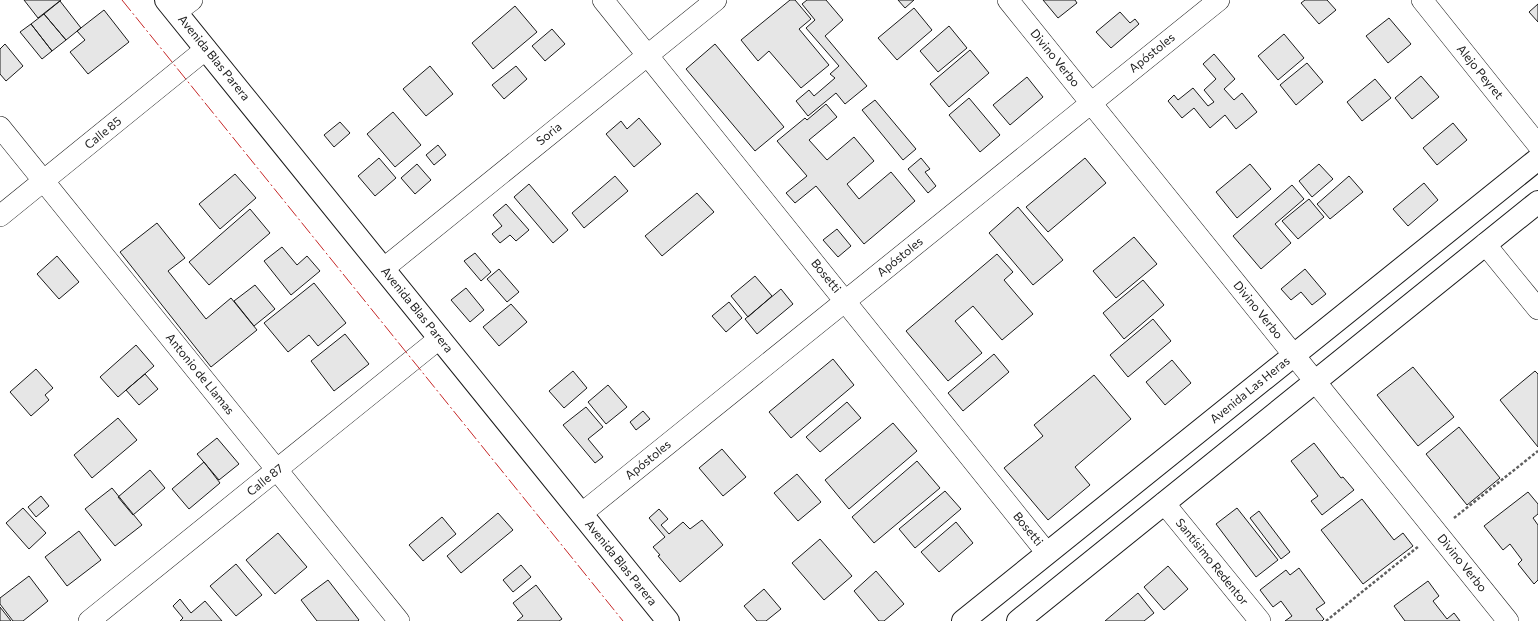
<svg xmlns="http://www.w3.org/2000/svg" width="1538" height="621" viewBox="0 0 1538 621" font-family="Commissioner,sans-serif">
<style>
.building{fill:#e6e6e6;stroke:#1a1a1a}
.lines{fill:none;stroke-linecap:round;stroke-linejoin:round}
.minor-casing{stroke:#1a1a1a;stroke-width:22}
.secondary-casing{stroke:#1a1a1a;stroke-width:24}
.primary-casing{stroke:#1a1a1a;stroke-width:24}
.path{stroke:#5f5f5f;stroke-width:2.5;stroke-dasharray:3 2;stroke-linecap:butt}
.minor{stroke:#fff;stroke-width:21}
.secondary{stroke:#fff;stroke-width:22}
.primary{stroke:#fff;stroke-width:22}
.power{stroke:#c62828;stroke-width:1;stroke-dasharray:14 3 2 3;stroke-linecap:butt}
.labels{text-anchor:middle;stroke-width:3;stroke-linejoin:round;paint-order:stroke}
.street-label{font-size:12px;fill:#1a1a1a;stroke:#fff}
</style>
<rect width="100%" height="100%" fill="#fff"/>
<path class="building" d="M24 0H61L38 18Z
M790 0H795L811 19 799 29 829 65 801 88 769 51 758 61 741 40Z
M807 0H826L843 20 825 36 867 86 845 104 836 93 808 116 796 101 809 90 814 96 835 78 830 74 839 66 806 28 815 20 802 4Z
M898 0H914L905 8Z
M1043 0H1075L1077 3 1058 18Z
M1305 0H1327L1336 10 1319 24 1301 3Z
M60 1 81 28 66 40 44 14Z
M1538 4V22L1529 12Z
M515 6 537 32 493 69 472 43Z
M914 8 932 30 897 60 878 38Z
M104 10 129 42 88 74 70 52 85 40 77 31Z
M1120 12 1130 23 1135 19 1139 24 1111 48 1096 32Z
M44 14 66 40 52 51 31 24Z
M1389 18 1411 44 1388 63 1366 36Z
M31 24 52 51 42 59 20 32Z
M949 26 967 48 938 72 920 51Z
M552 29 565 44 545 61 532 46Z
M1284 34 1304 58 1278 80 1258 56Z
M5 44 23 66 6 81 0 74V49Z
M715 44 784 127 755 151 686 69Z
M970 50 989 73 949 107 930 84Z
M1214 54 1235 79 1224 89 1234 100 1242 93 1257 112 1236 129 1225 115 1210 128 1194 108 1182 118 1168 101 1174 95 1178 100 1193 88 1208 106 1214 102 1204 90 1216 79 1203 64Z
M1307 63 1323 82 1296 105 1280 85Z
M430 66 453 94 426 116 403 89Z
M516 66 527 79 504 99 492 85Z
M1421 76 1439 97 1412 119 1395 98Z
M1027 77 1043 97 1010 125 993 105Z
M1375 79 1391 98 1362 121 1347 102Z
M969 98 1000 135 980 152 949 115Z
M875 100 916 149 903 160 862 110Z
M826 104 837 117 809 140 827 160 854 137 874 161 847 184 859 199 891 172 915 201 864 244 816 186 795 203 786 193 807 176 777 141 805 118 807 120Z
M393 112 421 145 395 167 367 134Z
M639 118 661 144 634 167 606 134 621 121 627 129Z
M340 122 350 133 334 147 324 135Z
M1453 123 1467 140 1437 165 1423 148Z
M438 145 446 155 434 165 426 155Z
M379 158 396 178 375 196 358 176Z
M921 158 930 169 925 172 936 186 928 193 908 169Z
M1085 158 1106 183 1048 232 1026 207Z
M417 164 431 180 415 194 401 178Z
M1250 164 1271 189 1237 218 1216 192Z
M1319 164 1333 179 1312 197 1299 181Z
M235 174 256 198 220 229 199 204Z
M615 176 628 191 584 228 572 213Z
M1349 176 1363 192 1330 219 1317 204Z
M1424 183 1438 200 1408 226 1393 209Z
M529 184 568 230 553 243 514 197Z
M1292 185 1304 199 1275 224 1291 243 1261 269 1233 236Z
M697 193 714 212 662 256 645 236Z
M1309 199 1324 217 1298 239 1282 221Z
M506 204 529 230 516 241 510 235 500 243 492 234 502 226 493 215Z
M1018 207 1063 260 1033 285 989 233Z
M250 209 270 233 209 285 189 262Z
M157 223 185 258 168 271 206 319 231 298 257 330 211 367 120 252Z
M837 229 851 246 838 257 823 240Z
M1134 237 1157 264 1116 298 1093 271Z
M282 247 297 265 307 256 320 271 291 295 264 261Z
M475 253 491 272 481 281 464 261Z
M997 254 1013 272 1004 280 1033 314 1002 340 973 306 955 321 982 353 948 381 906 331Z
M57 256 79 282 59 299 37 274Z
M499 269 519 292 507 302 487 279Z
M1305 269 1326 294 1312 305 1301 292 1291 300 1281 289Z
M755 276 772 296 748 317 731 296Z
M1143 280 1164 305 1124 339 1103 313Z
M314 283 346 323 318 346 309 335 288 352 264 323Z
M255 285 275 309 254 326 234 301Z
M466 288 484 310 470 322 451 300Z
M781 289 793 304 757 334 745 319Z
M729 302 742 318 726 332 712 316Z
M511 304 527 322 499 346 483 327Z
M1153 319 1171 341 1128 377 1110 355Z
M345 334 369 364 334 391 311 361Z
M136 345 154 366 118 397 100 377Z
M994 354 1009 372 963 411 948 393Z
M833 359 854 385 791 438 769 412Z
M1172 360 1191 383 1165 405 1146 382Z
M1413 367 1454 417 1418 446 1377 395Z
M36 369 53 388 45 395 49 400 31 416 10 392Z
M573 371 587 388 564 408 549 391Z
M1535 371 1538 374V447L1500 400Z
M145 374 158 389 139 405 126 390Z
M1094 375 1131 419 1075 467 1090 485 1048 520 1004 468 1043 436 1034 425Z
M608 385 627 407 606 424 588 402Z
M847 402 861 418 820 452 806 437Z
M586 407 603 427 588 439 603 457 595 463 563 425Z
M643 411 650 419 636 430 630 422Z
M118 418 137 440 92 478 74 455Z
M893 423 917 451 849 509 825 480Z
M1459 427 1500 478 1467 505 1426 454Z
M217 438 239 464 219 480 197 454Z
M1314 443 1341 478 1343 477 1354 490 1322 515 1311 501 1318 496 1291 461Z
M722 449 746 477 723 496 699 468Z
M917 461 940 488 874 543 852 517Z
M204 462 220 483 189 509 172 489Z
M150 470 165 488 133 515 118 497Z
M797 474 821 502 798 521 774 493Z
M112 488 142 525 115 546 85 509Z
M945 491 961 509 915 548 899 529Z
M1528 492 1538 504V514L1533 518 1538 525V580L1534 584 1518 564 1522 560 1510 544 1503 550 1484 526Z
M41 496 49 506 36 517 28 507Z
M1362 499 1394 540 1403 533 1413 546 1363 584 1321 530Z
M23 508 46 533 29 549 6 523Z
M1237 508 1278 560 1256 577 1216 524Z
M659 509 668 519 661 525 669 534 683 522 690 529 702 520 723 545 680 582 658 556 660 555 653 547 665 537 649 518Z
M1259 511 1290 552 1281 559 1250 518Z
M498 513 513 530 461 573 447 556Z
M442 517 456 534 423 561 409 545Z
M956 522 973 543 939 572 921 552Z
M79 531 101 560 67 586 45 557Z
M278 533 307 567 275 594 246 560Z
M820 539 852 576 824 600 792 563Z
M236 564 262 595 236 616 210 586Z
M521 565 531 577 513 592 503 580Z
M1168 566 1188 589 1164 610 1144 587Z
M1299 568 1325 603 1316 609 1324 619 1322 621H1285L1292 616 1281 601 1273 607 1260 590 1286 570 1290 575Z
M876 571 904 604 884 621H879L854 591Z
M29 576 48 601 23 621H13L0 604V598Z
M328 580 359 620 358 621H317L301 600Z
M1428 581 1439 596 1433 601 1447 619 1454 613 1460 621H1405L1394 606Z
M536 585 562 619 559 621H517L523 616 513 603Z
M764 589 781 609 766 621H757L744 606Z
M1138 593 1154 613 1144 621H1105Z
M180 599 191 613 205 601 222 621H180L183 618 173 606Z
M0 607 11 621H0Z"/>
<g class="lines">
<defs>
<path id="minor" d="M603 0 1047 553
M1008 0 1508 621
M1422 0 1538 145
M176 12 192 0
M0 127 399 621
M0 216 206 49
M1485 244 1538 309
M383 269 716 0
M1164 503 1260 621
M581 514 1219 0
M89 621 440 338"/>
<path id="secondary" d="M963 621 1538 159
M1018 621 1538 202"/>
<path id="primary" d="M166 0 668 621"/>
</defs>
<use href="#minor" class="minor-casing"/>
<use href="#secondary" class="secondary-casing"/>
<use href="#primary" class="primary-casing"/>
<path class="path" d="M1454 518 1538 451
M1326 621 1419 546"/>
<use href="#minor" class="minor"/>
<use href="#secondary" class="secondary"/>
<use href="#primary" class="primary"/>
<path class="power" d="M122 0 623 621"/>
</g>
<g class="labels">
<g class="street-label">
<text transform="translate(1152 53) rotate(-39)" y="4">Apóstoles</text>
<text transform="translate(214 58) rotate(51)" y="4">Avenida Blas Parera</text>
<text transform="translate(1055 58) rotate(51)" y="4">Divino Verbo</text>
<text transform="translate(1480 72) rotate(51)" y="4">Alejo Peyret</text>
<text transform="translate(103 133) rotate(-39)" y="4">Calle 85</text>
<text transform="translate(549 134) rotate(-39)" y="4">Soria</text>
<text transform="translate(900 257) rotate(-39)" y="4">Apóstoles</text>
<text transform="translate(826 276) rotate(51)" y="4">Bosetti</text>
<text transform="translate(417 310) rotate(51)" y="4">Avenida Blas Parera</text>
<text transform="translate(1258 310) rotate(51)" y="4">Divino Verbo</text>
<text transform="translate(200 374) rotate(51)" y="4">Antonio de Llamas</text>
<text transform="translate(1250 390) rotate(-39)" y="4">Avenida Las Heras</text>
<text transform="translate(648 460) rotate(-39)" y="4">Apóstoles</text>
<text transform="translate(265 480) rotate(-39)" y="4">Calle 87</text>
<text transform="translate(1028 529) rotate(51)" y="4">Bosetti</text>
<text transform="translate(1212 562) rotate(51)" y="4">Santísimo Redentor</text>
<text transform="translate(621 563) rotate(51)" y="4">Avenida Blas Parera</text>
<text transform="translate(1462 563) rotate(51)" y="4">Divino Verbo</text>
</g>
</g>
</svg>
